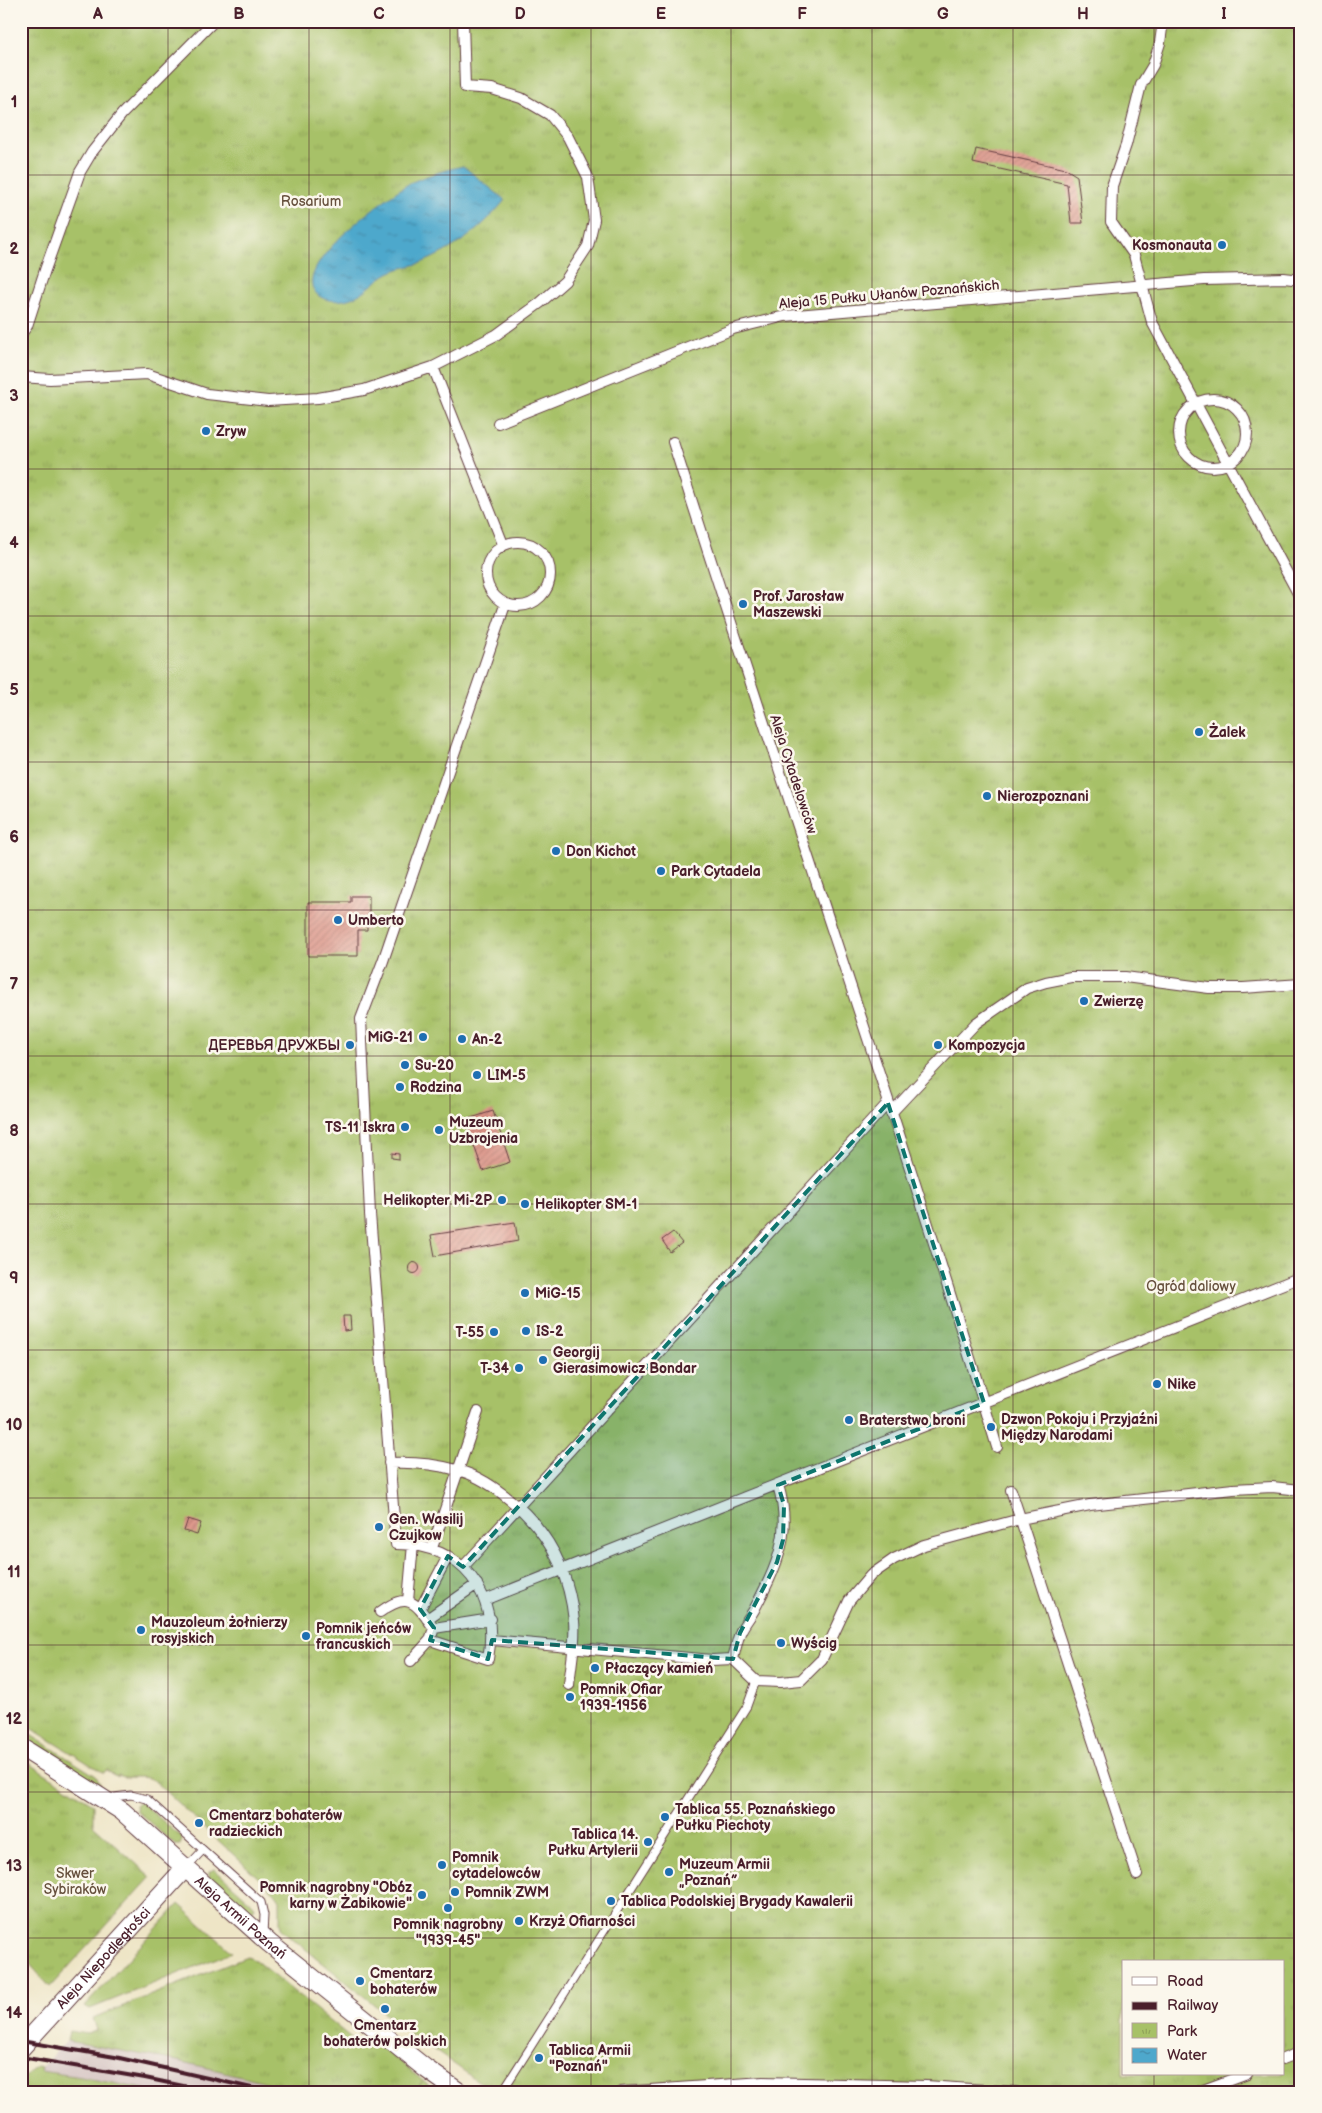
<svg xmlns="http://www.w3.org/2000/svg" width="1322" height="2113" viewBox="0 0 1322 2113" font-family="'Balsamiq Sans',sans-serif">
<style>
.railway{fill:#d1bfbf}
.green{fill:#a7c167;stroke:#787049}
.park{fill:url(#park-tufts);stroke:#787049;fill-rule:evenodd}
.water{fill:url(#water-ripples);stroke:#4c647c}
.building{fill:url(#building-hatch)}
.lines{fill:none;stroke-linecap:round;stroke-linejoin:round}
.service-casing{stroke:#633d42;stroke-width:9}
.pedestrian-casing{stroke:#633d42;stroke-width:12}
.tertiary-casing{stroke:#633d42;stroke-width:20}
.service{stroke:#fff;stroke-width:7}
.pedestrian{stroke:#fff;stroke-width:10}
.tertiary{stroke:#fff;stroke-width:18}
.rail{stroke:#4a1f2b;stroke-width:4}
.marked{fill:#0f766e;fill-opacity:0.2;stroke:#0f766e;stroke-width:4;stroke-dasharray:10 6;stroke-linejoin:round}
.grid{fill:none;stroke:#4a1f2b;stroke-width:1;stroke-opacity:0.55}
.poi-dot{fill:#1f6fb2;stroke:#fbf7ec;stroke-width:2}
.labels{text-anchor:middle;stroke-width:5;stroke-linejoin:round;paint-order:stroke}
.park-label{font-size:14px;fill:#66503d;stroke:#fbf7ec}
.poi-label{font-size:14px;font-weight:bold;fill:#4a1f2b;stroke:#fbf7ec;text-anchor:start}
.street-label{font-size:14px;fill:#4a1f2b;stroke:#fbf7ec}
.neatline{fill:none;stroke:#4a1f2b;stroke-width:2}
.grid-label{font-size:16px;text-anchor:middle;font-weight:bold;fill:#4a1f2b}
</style>
<defs>
<pattern id="park-tufts" width="24" height="20" patternUnits="userSpaceOnUse" patternTransform="scale(1.25)"><rect width="24" height="20" fill="#a7c167"/><path d="M3 7l-1-3M5 7V3M7 7l1-3M15 17l-1-3M17 17v-4M19 17l1-3" fill="none" stroke="#91a55a"/></pattern>
<pattern id="water-ripples" width="26" height="14" patternUnits="userSpaceOnUse" patternTransform="scale(1.25)"><rect width="26" height="14" fill="#4ea8cc"/><path d="M2 4q2-2 4 0t4 0M15 11q2-2 4 0t4 0" fill="none" stroke="#4388a6"/></pattern>
<pattern id="building-hatch" width="6" height="6" patternUnits="userSpaceOnUse" patternTransform="scale(1.25)"><rect width="6" height="6" fill="#db9285"/><path d="M-1 1l2-2M0 6l6-6M5 7l2-2" fill="none" stroke="#b4776d"/></pattern>
</defs>
<rect width="100%" height="100%" fill="#fbf7ec"/>
<filter id="ink" filterUnits="userSpaceOnUse"><feTurbulence type="fractalNoise" baseFrequency=".02" numOctaves="2"/><feDisplacementMap in="SourceGraphic" scale="10" xChannelSelector="R" yChannelSelector="G"/><feConvolveMatrix kernelMatrix="1 2 1 2 8 2 1 2 1" color-interpolation-filters="sRGB"/></filter>
<filter id="wash" filterUnits="userSpaceOnUse"><feTurbulence type="fractalNoise" baseFrequency=".0096" numOctaves="4" result="noise"/><feDisplacementMap in="SourceGraphic" scale="20" xChannelSelector="R" yChannelSelector="G"/><feGaussianBlur stdDeviation="1.12" result="paint"/><feColorMatrix in="noise" values="0 0 0 0 0 0 0 0 0 0 0 0 0 0 0 0 0 1.4 0 .05"/><feComposite in="paint" operator="in"/></filter>
<g filter="url(#wash)">
<rect width="100%" height="100%" fill="#eee5c6"/>
<path class="railway" d="M67 2041 183 2062 309 2092H159L81 2077 40 2071 41 2067Z"/>
<path class="green" d="M21 1729 96 1776 101 1786 21 1737Z
M141 1802 181 1837 182 1840 180 1845H175L137 1811 136 1805Z
M214 1869 253 1904 255 1907 252 1912H247L209 1878V1872Z
M179 1904 232 1952 90 2009 85 2006Z
M36 2066 41 2067 40 2071 81 2077 159 2092H21V2082Z
M423 2081 436 2092H413Z"/>
<path class="park" d="M21 21H1301V2092H494L408 2032 282 1930 280 1922V1900L276 1894 153 1780C141 1774 129 1780 118 1775L117 1777 106 1770 104 1773 21 1722ZM1123 1962H1283V2074H1123Z
M21 1758 93 1804V1825L151 1877 50 1987 21 1954Z
M247 1957 255 1960 366 2050 367 2034 423 2081 413 2092H308L183 2062 67 2041 69 2031 88 2034 97 2030 93 2018Z"/>
<path class="water" d="M463 166 505 200C482 229 455 249 421 263 409 267 396 268 385 275 375 281 368 290 358 295 346 302 324 304 315 292 293 264 391 193 412 182 428 175 445 170 463 166Z"/>
<g id="blocks">
<path class="building" d="M976 149 1066 169 1077 176 1083 223H1071L1067 184 973 163Z
M351 896H369V919L367 922V930H358V956H308V902H351Z
M493 1111 510 1162 483 1171 465 1120Z
M392 1153 399 1154V1159L392 1158Z
M515 1222 518 1241 435 1256 431 1235Z
M673 1232 682 1243 670 1252 662 1240Z
M408.5 1268a5.5 5.5 0 1 1 11 0a5.5 5.5 0 1 1-11 0Z
M343 1316H350L351 1330 344 1331Z
M188 1519 201 1523 197 1535 184 1531Z"/>
</g>
</g>
<g filter="url(#ink)">
<use href="#blocks" fill-opacity="0" stroke="#633d42" stroke-width="1"/>
<g class="lines">
<defs>
<path id="service" d="M105 1798 131 1795 147 1799 261 1902 264 1915 263 1934
M187 1867 203 1850
M502 2092 747 1706 756 1681"/>
<path id="pedestrian" d="M1163 21 1160 43 1153 65 1141 85 1126 145 1112 186 1111 222 1134 255 1152 322 1301 599
M21 334 27 326 45 270 80 172 92 152 122 114 214 21
M433 367 503 544
M21 377 50 379 147 374 207 394 268 401 318 398 364 390 433 367 496 335 540 303 565 281 588 246 594 220 588 177 568 137 550 115 521 98 492 89 465 87 463 21
M1179 433a34 34 0 1 1 68 0a34 34 0 1 1-68 0Z
M498 423 733 329 785 316 1204 280 1284 278 1301 280
M673 442C779 778 896 1110 997 1447
M486 574a32 32 0 1 1 64 0a32 32 0 1 1-64 0Z
M891 1113 976 1023 1027 988 1046 982 1071 977H1125L1209 988H1243L1301 984
M389 1463C412 1462 435 1464 457 1470 474 1474 490 1484 504 1495 545 1526 569 1569 574 1621 576 1642 571 1664 569 1685
M1011 1490 1137 1875
M432 1548 478 1412
M463 1567 888 1103
M485 1600 1301 1277
M408 1601 413 1544
M420 1609 448 1556
M380 1612C409 1591 415 1602 434 1628L430 1640 411 1661
M427 1619 477 1584
M434 1628 491 1619
M430 1640 488 1659C500 1594 463 1544 396 1544L370 1214 361 1019 383 961 505 605
M492 1640 712 1660 733 1659 756 1681 781 1682 801 1680 822 1659 849 1601 871 1575 894 1559 924 1545 1020 1519 1090 1505 1233 1489 1272 1487 1301 1490
M733 1659C735 1651 737 1641 740 1633 743 1625 750 1617 754 1610 777 1566 793 1534 778 1485
M1283 2059 1301 2052
M621 2092 763 2082 926 2086 1016 2092
M1198 2092 1247 2074"/>
<g id="tertiary">
<path id="s1" d="M21 1747 122 1811 269 1943 425 2068 459 2092"/>
<path id="s2" d="M21 2048 186 1867"/>
</g>
</defs>
<use href="#service" class="service-casing"/>
<use href="#pedestrian" class="pedestrian-casing"/>
<use href="#tertiary" class="tertiary-casing"/>
<use href="#service" class="service"/>
<use href="#pedestrian" class="pedestrian"/>
<use href="#tertiary" class="tertiary"/>
<path class="rail" d="M21 2041 115 2057 270 2092
M21 2057 145 2078 212 2092"/>
</g>
</g>
<path class="marked" d="M888 1103 984 1403 778 1485 784 1505 783 1540 777 1562 740 1633 733 1659 492 1640 488 1659 430 1640 434 1628 420 1609 448 1556 463 1567Z"/>
<path class="grid" d="M168 21V2092M309 21V2092M450 21V2092M591 21V2092M731 21V2092M872 21V2092M1013 21V2092M1154 21V1962M21 175H1301M21 322H1301M21 469H1301M21 616H1301M21 762H1301M21 910H1301M21 1056H1301M21 1204H1301M21 1350H1301M21 1498H1301M21 1645H1301M21 1792H1301M21 1938H1301M1154 2074V2092"/>
<g class="poi-dot">
<circle cx="1222" cy="245" r="5"/>
<circle cx="206" cy="431" r="5"/>
<circle cx="743" cy="604" r="5"/>
<circle cx="1199" cy="732" r="5"/>
<circle cx="987" cy="796" r="5"/>
<circle cx="556" cy="851" r="5"/>
<circle cx="661" cy="871" r="5"/>
<circle cx="338" cy="920" r="5"/>
<circle cx="1084" cy="1001" r="5"/>
<circle cx="423" cy="1037" r="5"/>
<circle cx="462" cy="1039" r="5"/>
<circle cx="350" cy="1045" r="5"/>
<circle cx="938" cy="1045" r="5"/>
<circle cx="405" cy="1065" r="5"/>
<circle cx="477" cy="1075" r="5"/>
<circle cx="400" cy="1087" r="5"/>
<circle cx="405" cy="1127" r="5"/>
<circle cx="439" cy="1130" r="5"/>
<circle cx="502" cy="1200" r="5"/>
<circle cx="525" cy="1204" r="5"/>
<circle cx="525" cy="1293" r="5"/>
<circle cx="526" cy="1331" r="5"/>
<circle cx="494" cy="1332" r="5"/>
<circle cx="543" cy="1360" r="5"/>
<circle cx="519" cy="1368" r="5"/>
<circle cx="1157" cy="1384" r="5"/>
<circle cx="849" cy="1420" r="5"/>
<circle cx="991" cy="1427" r="5"/>
<circle cx="379" cy="1527" r="5"/>
<circle cx="141" cy="1630" r="5"/>
<circle cx="306" cy="1636" r="5"/>
<circle cx="781" cy="1643" r="5"/>
<circle cx="595" cy="1668" r="5"/>
<circle cx="570" cy="1697" r="5"/>
<circle cx="665" cy="1817" r="5"/>
<circle cx="199" cy="1823" r="5"/>
<circle cx="648" cy="1842" r="5"/>
<circle cx="442" cy="1865" r="5"/>
<circle cx="669" cy="1872" r="5"/>
<circle cx="455" cy="1892" r="5"/>
<circle cx="422" cy="1895" r="5"/>
<circle cx="611" cy="1901" r="5"/>
<circle cx="448" cy="1908" r="5"/>
<circle cx="519" cy="1921" r="5"/>
<circle cx="360" cy="1981" r="5"/>
<circle cx="385" cy="2009" r="5"/>
<circle cx="539" cy="2058" r="5"/>
</g>
<g class="labels">
<g class="park-label">
<text x="311" y="206">Rosarium</text>
<text x="1191" y="1291">Ogród daliowy</text>
<text x="75" y="1878">Skwer<tspan x="75" dy="16">Sybiraków</tspan></text>
</g>
<g class="poi-label">
<text x="1212" y="250" text-anchor="end">Kosmonauta</text>
<text x="216" y="436">Zryw</text>
<text x="753" y="601">Prof. Jarosław<tspan x="753" dy="16">Maszewski</tspan></text>
<text x="1209" y="737">Żalek</text>
<text x="997" y="801">Nierozpoznani</text>
<text x="566" y="856">Don Kichot</text>
<text x="671" y="876">Park Cytadela</text>
<text x="348" y="925">Umberto</text>
<text x="1094" y="1006">Zwierzę</text>
<text x="413" y="1042" text-anchor="end">MiG-21</text>
<text x="472" y="1044">An-2</text>
<text x="340" y="1050" text-anchor="end">ДЕРЕВЬЯ ДРУЖБЫ</text>
<text x="948" y="1050">Kompozycja</text>
<text x="415" y="1070">Su-20</text>
<text x="487" y="1080">LIM-5</text>
<text x="410" y="1092">Rodzina</text>
<text x="449" y="1127">Muzeum<tspan x="449" dy="16">Uzbrojenia</tspan></text>
<text x="395" y="1132" text-anchor="end">TS-11 Iskra</text>
<text x="492" y="1205" text-anchor="end">Helikopter Mi-2P</text>
<text x="535" y="1209">Helikopter SM-1</text>
<text x="535" y="1298">MiG-15</text>
<text x="536" y="1336">IS-2</text>
<text x="484" y="1337" text-anchor="end">T-55</text>
<text x="553" y="1357">Georgij<tspan x="553" dy="16">Gierasimowicz Bondar</tspan></text>
<text x="509" y="1373" text-anchor="end">T-34</text>
<text x="1167" y="1389">Nike</text>
<text x="1001" y="1424">Dzwon Pokoju i Przyjaźni<tspan x="1001" dy="16">Między Narodami</tspan></text>
<text x="859" y="1425">Braterstwo broni</text>
<text x="389" y="1524">Gen. Wasilij<tspan x="389" dy="16">Czujkow</tspan></text>
<text x="151" y="1627">Mauzoleum żołnierzy<tspan x="151" dy="16">rosyjskich</tspan></text>
<text x="316" y="1633">Pomnik jeńców<tspan x="316" dy="16">francuskich</tspan></text>
<text x="791" y="1648">Wyścig</text>
<text x="605" y="1673">Płaczący kamień</text>
<text x="580" y="1694">Pomnik Ofiar<tspan x="580" dy="16">1939-1956</tspan></text>
<text x="675" y="1814">Tablica 55. Poznańskiego<tspan x="675" dy="16">Pułku Piechoty</tspan></text>
<text x="209" y="1820">Cmentarz bohaterów<tspan x="209" dy="16">radzieckich</tspan></text>
<text x="638" y="1839" text-anchor="end">Tablica 14.<tspan x="638" dy="16">Pułku Artylerii</tspan></text>
<text x="452" y="1862">Pomnik<tspan x="452" dy="16">cytadelowców</tspan></text>
<text x="679" y="1869">Muzeum Armii<tspan x="679" dy="16">„Poznań”</tspan></text>
<text x="412" y="1892" text-anchor="end">Pomnik nagrobny "Obóz<tspan x="412" dy="16">karny w Żabikowie"</tspan></text>
<text x="465" y="1897">Pomnik ZWM</text>
<text x="621" y="1906">Tablica Podolskiej Brygady Kawalerii</text>
<text x="529" y="1926">Krzyż Ofiarności</text>
<text x="448" y="1929" text-anchor="middle">Pomnik nagrobny<tspan x="448" dy="16">"1939-45"</tspan></text>
<text x="370" y="1978">Cmentarz<tspan x="370" dy="16">bohaterów</tspan></text>
<text x="385" y="2030" text-anchor="middle">Cmentarz<tspan x="385" dy="16">bohaterów polskich</tspan></text>
<text x="549" y="2055">Tablica Armii<tspan x="549" dy="16">"Poznań"</tspan></text>
</g>
<g class="street-label">
<text transform="translate(889 294) rotate(-5)" y="5">Aleja 15 Pułku Ułanów Poznańskich</text>
<text transform="translate(794 774) rotate(72)" y="5">Aleja Cytadelowców</text>
<text dy="5" stroke="none"><textPath href="#s1" startOffset="279">Aleja Armii Poznań</textPath></text>
<text dy="5" stroke="none"><textPath href="#s2" startOffset="122">Aleja Niepodległości</textPath></text>
</g>
</g>
<rect width="1322" height="2113" fill="none" stroke="#fbf7ec" stroke-width="55"/>
<rect x="1122" y="1960" width="162" height="115" fill="#fbf7ec" stroke="#b4a19f"/>
<rect x="1132" y="1977" width="25" height="8" fill="#ffffff" stroke="#b4a19f"/>
<text x="1167" y="1986" font-size="15" fill="#4a1f2b">Road</text>
<rect x="1132" y="2002" width="25" height="8" fill="#4a1f2b" stroke="#b4a19f"/>
<text x="1167" y="2010" font-size="15" fill="#4a1f2b">Railway</text>
<rect x="1132" y="2023" width="25" height="15" fill="url(#park-tufts)" stroke="#b4a19f"/>
<text x="1167" y="2036" font-size="15" fill="#4a1f2b">Park</text>
<rect x="1132" y="2048" width="25" height="15" fill="url(#water-ripples)" stroke="#b4a19f"/>
<text x="1167" y="2060" font-size="15" fill="#4a1f2b">Water</text>
<rect x="28" y="28" width="1266" height="2058" class="neatline"/>
<g class="grid-label">
<text x="98" y="19">A</text>
<text x="239" y="19">B</text>
<text x="379" y="19">C</text>
<text x="520" y="19">D</text>
<text x="661" y="19">E</text>
<text x="802" y="19">F</text>
<text x="943" y="19">G</text>
<text x="1083" y="19">H</text>
<text x="1224" y="19">I</text>
<text x="14" y="107">1</text>
<text x="14" y="254">2</text>
<text x="14" y="401">3</text>
<text x="14" y="548">4</text>
<text x="14" y="695">5</text>
<text x="14" y="842">6</text>
<text x="14" y="989">7</text>
<text x="14" y="1136">8</text>
<text x="14" y="1283">9</text>
<text x="14" y="1430">10</text>
<text x="14" y="1577">11</text>
<text x="14" y="1724">12</text>
<text x="14" y="1871">13</text>
<text x="14" y="2018">14</text>
</g>
</svg>
